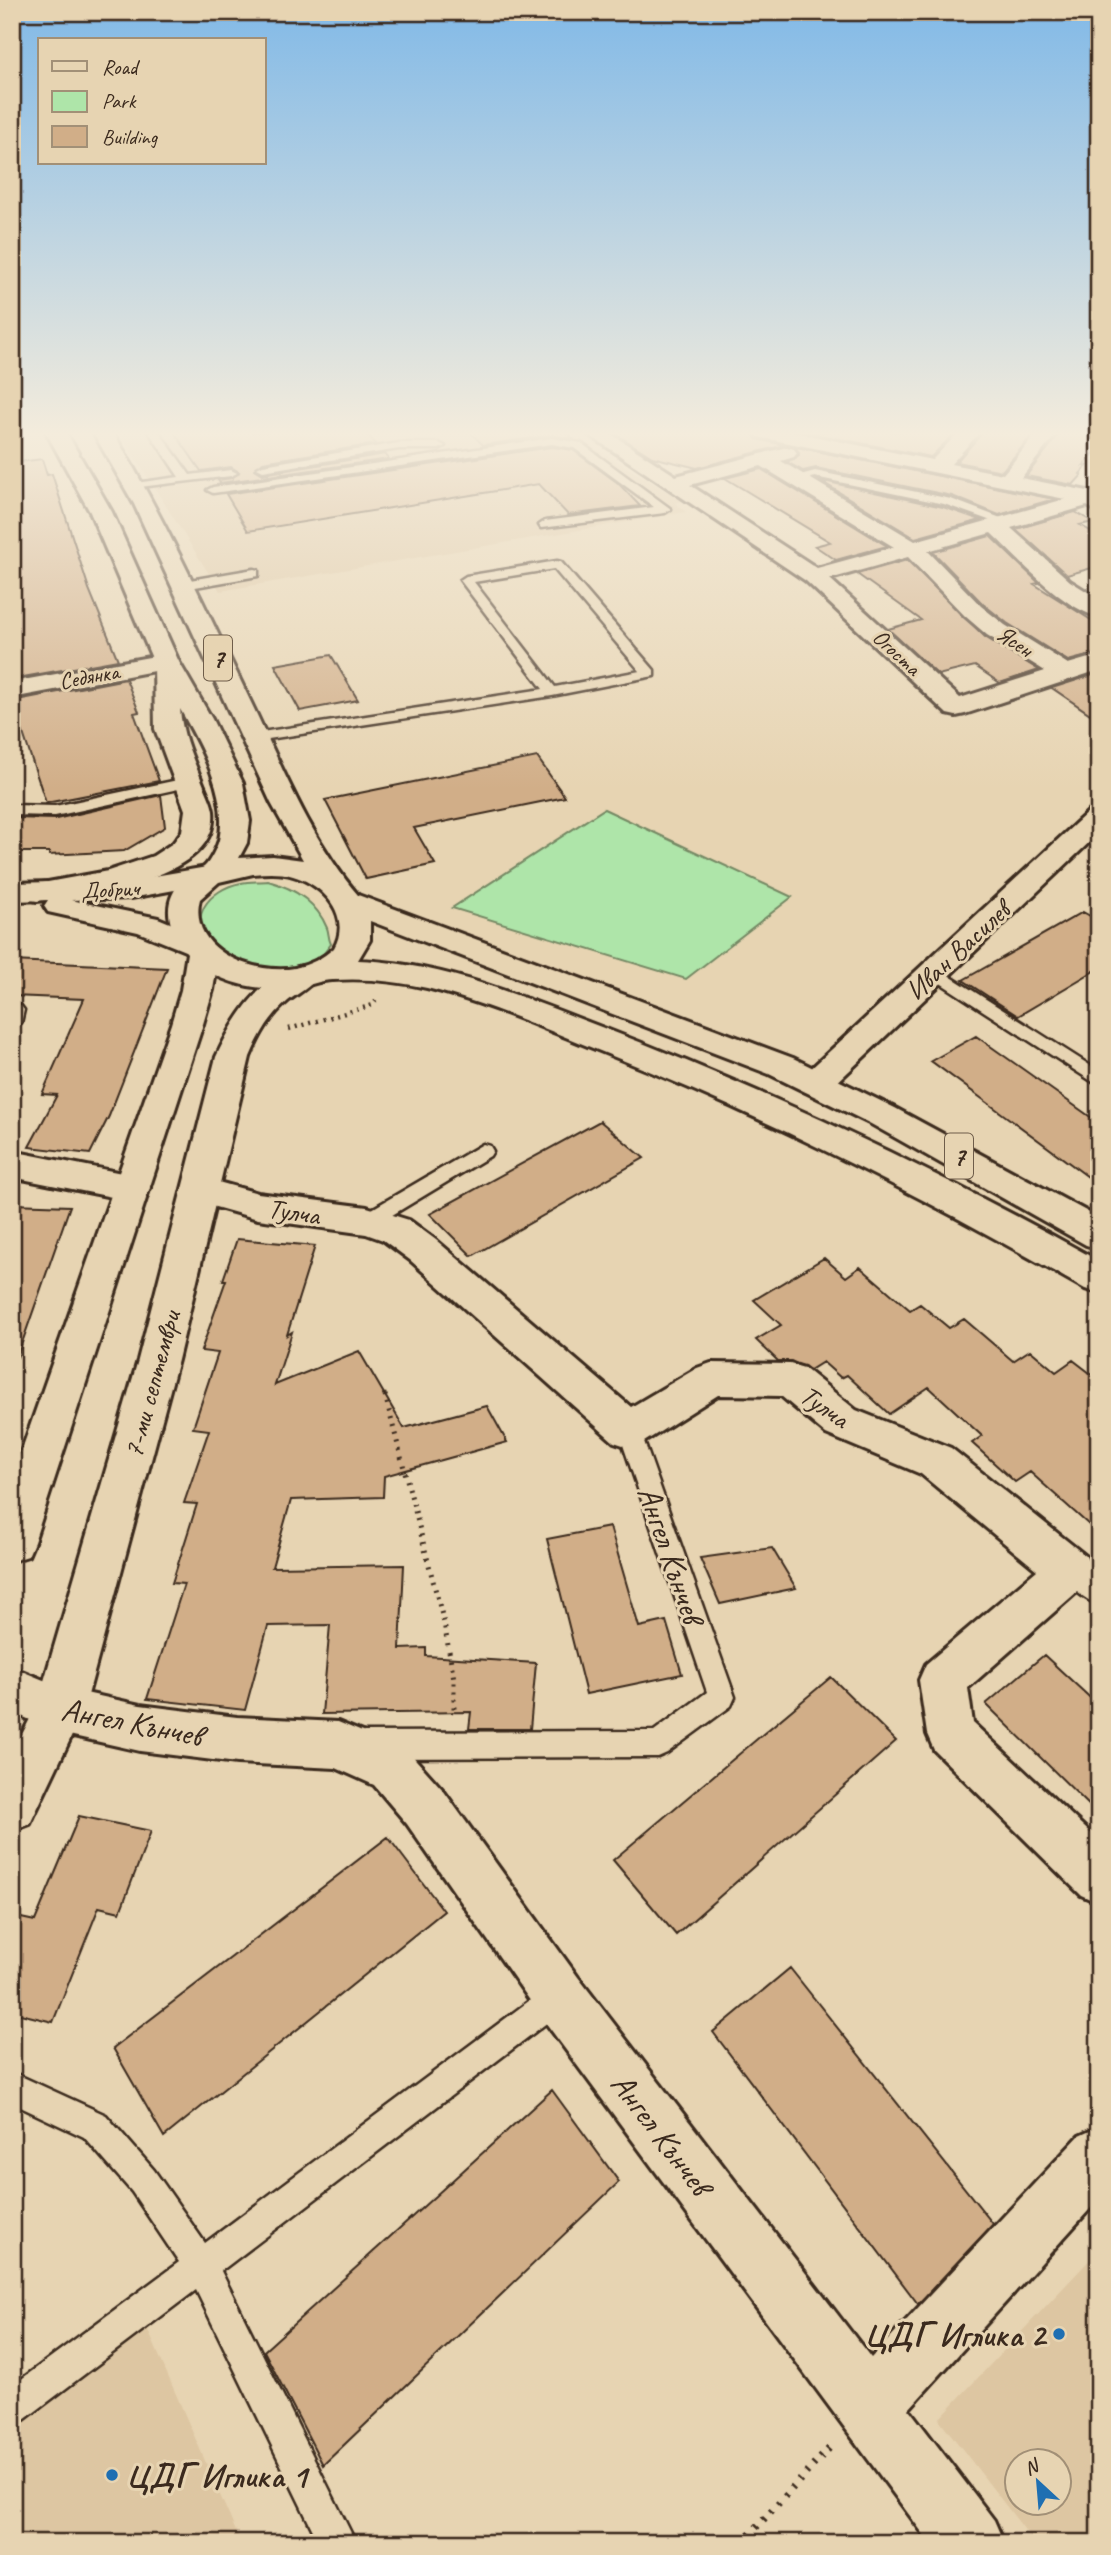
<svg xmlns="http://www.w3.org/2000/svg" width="1111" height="2555" viewBox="0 0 1111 2555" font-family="Caveat,sans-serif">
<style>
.built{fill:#ddc6a2;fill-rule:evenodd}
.green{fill:#aee5a9;stroke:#748864;stroke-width:2}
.building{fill:#d1ae88;stroke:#3b2a1e;stroke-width:2}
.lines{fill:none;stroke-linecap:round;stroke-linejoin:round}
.service-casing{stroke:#3b2a1e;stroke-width:5}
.minor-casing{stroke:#3b2a1e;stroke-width:6}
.tertiary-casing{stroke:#3b2a1e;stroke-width:6}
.secondary-casing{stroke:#3b2a1e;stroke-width:6}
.primary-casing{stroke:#3b2a1e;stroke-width:6}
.path-far2{stroke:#3b2a1e;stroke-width:4.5;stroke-dasharray:2 5;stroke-linecap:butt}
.path-far1{stroke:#3b2a1e;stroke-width:5;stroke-dasharray:2 6;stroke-linecap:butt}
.path{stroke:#3b2a1e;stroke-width:7;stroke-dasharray:2.5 8;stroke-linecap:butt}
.service{fill:#e7d4b2;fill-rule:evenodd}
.minor{fill:#e7d4b2;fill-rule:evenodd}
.tertiary{fill:#e7d4b2;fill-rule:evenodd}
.secondary{fill:#e7d4b2;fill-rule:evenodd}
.primary{fill:#e7d4b2;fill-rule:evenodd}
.poi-dot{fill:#1f6fb2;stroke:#e7d4b2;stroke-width:2.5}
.labels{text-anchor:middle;stroke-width:6;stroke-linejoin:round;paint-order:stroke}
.far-street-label{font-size:23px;fill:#3b2a1e;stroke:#e7d4b2}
.shield{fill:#e7d4b2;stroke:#6f5d4a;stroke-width:2}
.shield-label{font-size:26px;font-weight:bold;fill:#3b2a1e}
.street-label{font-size:28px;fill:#3b2a1e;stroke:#e7d4b2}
.near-street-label{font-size:33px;fill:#3b2a1e;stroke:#e7d4b2}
.near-poi-label{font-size:33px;font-weight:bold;fill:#3b2a1e;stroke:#e7d4b2;text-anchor:end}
</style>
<rect width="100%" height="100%" fill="#e7d4b2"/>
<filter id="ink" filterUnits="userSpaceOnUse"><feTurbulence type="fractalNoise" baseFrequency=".0143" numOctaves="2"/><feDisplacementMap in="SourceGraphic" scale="14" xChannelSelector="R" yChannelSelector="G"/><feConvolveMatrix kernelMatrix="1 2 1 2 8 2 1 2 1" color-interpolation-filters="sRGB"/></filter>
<g filter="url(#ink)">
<path class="built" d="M119 432H568L683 501 675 503 686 512 220 591Z
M1099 2250V2543H1035L939 2419ZM1016 2460H1058V2502H1016Z
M140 2312 241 2543H12V2408Z"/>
<path class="green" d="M604 809 792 897 686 979 452 908Z
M268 881C294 888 316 901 327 928 329 933 328 938 331 944 327 949 322 957 317 960 286 976 240 968 215 947 183 920 209 889 241 883 249 881 259 882 268 881Z"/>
<path class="building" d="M174 432H365L376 444 263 462 255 469 263 474 385 454 389 459 220 483 218 480 232 478 239 472 231 467 201 471Z
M470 432H566L573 439 552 435 483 445Z
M613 432H751L756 439 785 445 697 468 652 457Z
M805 432H956L931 457Z
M983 432H1035L1002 471 956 462Z
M1061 432H1099V447L1083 466H1087L1080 474 1082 475 1073 485 1026 476Z
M552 447 573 450 618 483 640 506 568 515 539 484 248 531 226 494Z
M796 447 1054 499 999 515 952 496 816 468 803 471 787 462 799 455Z
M42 459 47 475 52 474 89 589 118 660 12 679V463Z
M761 469 887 546 836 560 815 546 830 542 725 478Z
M819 480 943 507 981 520 915 538Z
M1075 512 1093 522 1080 525 1099 536V566L1067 575 1016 529Z
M990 536 1039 583 1034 584 1099 625V653L1068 661 1007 623 983 604 933 552Z
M907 560 985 637 1039 670 1000 683 975 666 938 675 888 629 921 620 857 574Z
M331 655 358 700 300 711 275 665Z
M1099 673V720L1052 688Z
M126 679 139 712 134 713 159 781 46 803 22 730 12 732V701Z
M537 757 565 797 414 828 435 864 366 879 325 800Z
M161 795 165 827 124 851 49 855V852H12V818L56 819Z
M1083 912 1099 921V968L1018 1016 963 980Z
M12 961 167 968 109 1116 90 1154 29 1147 57 1095 42 1094 84 999 12 996Z
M976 1036 1099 1123V1185L931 1061Z
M600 1121 644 1158 472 1256 430 1214Z
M12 1204 70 1206 17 1357 12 1356Z
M237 1239 315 1246 287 1335 292 1332 275 1385 359 1351 404 1428 487 1406 507 1442 384 1476 383 1497 291 1500 272 1567 404 1565 400 1649 426 1648V1656L536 1663 530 1729H469L471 1712 322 1714 330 1625 268 1626 245 1710 147 1699 184 1584 172 1583 197 1504 184 1503 209 1430 193 1428 218 1353 201 1351 226 1280H223Z
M824 1258 846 1277 860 1267 910 1310 920 1304 949 1328 964 1319 1013 1361 1030 1350 1056 1372 1073 1360 1099 1380V1534L1030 1472 1015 1482 972 1443 982 1436 929 1387 889 1414 847 1375 841 1378 823 1362 810 1370 791 1361H778L756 1340 781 1325 754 1300Z
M610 1527 639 1627 666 1621 682 1674 586 1694 547 1539Z
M772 1548 796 1588 720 1604 700 1558Z
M1044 1655 1099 1706V1815L986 1704Z
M831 1677 896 1741 676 1935 613 1860Z
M79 1816 151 1831 120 1912 99 1907 53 2022 12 2012V1916L35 1921Z
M388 1837 444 1911 164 2137 113 2048Z
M790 1968 993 2224 918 2304 713 2032Z
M552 2090 619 2182 323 2465 264 2351Z"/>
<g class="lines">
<defs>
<path id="service" d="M149 432H159L190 475 231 470 237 473 231 476 131 488V484L135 483 179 477Z
M552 438 581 443 671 509 665 513 541 528 539 525 545 521 654 507 574 448 552 444 213 493 207 490 213 487Z
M399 443H439L445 446 439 449H399L263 471 257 468 263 465Z
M815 471 951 499 1014 523 1008 527 944 504 815 477 795 481 789 478Z
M557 561 561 562 654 670V676L552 696 255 741 248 737 255 733 543 689 460 580 466 576ZM554 569 640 671 555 687 474 582Z
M254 569 258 570V576L184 589 178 585 184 581Z
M187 778 192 780 195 783 192 786 55 816 12 815V805L55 806Z
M934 966 1099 1071V1086L928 975 925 971 928 967Z
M12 1004 21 1006 24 1010 21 1023 12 1029Z
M483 1144 490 1146 493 1151 490 1156 374 1226 367 1228 360 1226 357 1221 360 1216Z
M629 1421 637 1423 640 1430 735 1697 731 1706 667 1753 658 1757 364 1758 355 1754 351 1745 355 1736 364 1732 654 1731 707 1692 618 1430 621 1423Z
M1070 1559 1079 1562 1099 1579V1605C1084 1599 1064 1584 1058 1570L1061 1562Z
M559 1981 569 1986 574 1996 569 2006 221 2271 356 2543H319L196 2290 24 2420 12 2425V2386L179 2262 132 2192 84 2137 12 2103V2072L106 2115 154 2170 205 2243 549 1986Z"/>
<path id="minor" d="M585 432H608L676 476 787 447 794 449 797 453 794 457 781 461 915 541 1065 499 764 438 757 436 754 432H793L932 460 959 432H980L951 464 1003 474 1038 432H1058L1021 478 1098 493 1099 512 1087 506 1011 528 1070 581 1099 599V617C1061 608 1019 559 991 533L928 551 981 606 1005 625 1068 664 1099 655V670L965 714 956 716 947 714 806 581ZM761 466 894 547 817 568 690 485ZM908 557 965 616 987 635 1045 671 960 698 830 579Z
M166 654 175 657 179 662 175 667 12 698V682Z
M1099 809V833L828 1091 816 1094 804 1091 799 1083 804 1075 1089 811Z
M12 1151 132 1175 145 1179 150 1188 145 1197 132 1201 12 1177Z
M200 1177 258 1193 367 1207 409 1220 436 1240 631 1407 697 1368 711 1363 790 1364 804 1368 856 1410 951 1448 1086 1556 1092 1570 1086 1584 968 1688 973 1723 1099 1841V1903L1081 1895 934 1750 927 1734 919 1680 926 1664 1037 1570 921 1474 826 1434 781 1396 718 1395 644 1442 629 1447 614 1442 410 1260 383 1240 366 1234 258 1219 187 1199 182 1190 187 1181Z
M12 1667 63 1688 140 1705 237 1717 338 1722 408 1751 443 1790 578 1977 871 2358 1079 2136 1099 2127V2199L909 2409 994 2520 1004 2543H930L540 2015 407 1824 374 1785 336 1768 237 1763 140 1751 60 1733 12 1712Z"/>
<path id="tertiary" d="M207 867 218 870 222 876 218 882 131 898 71 900 158 918 206 938 211 945 206 952 195 955 138 932 48 912 44 906 48 900 12 901V883L131 880Z"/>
<path id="secondary" d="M203 943 214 946 219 953 213 990 203 1024 34 1542 28 1556 12 1561V1478L171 1024 181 990 187 953 192 946Z
M302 966 313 969 318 976C311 987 298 993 288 1001 269 1017 259 1036 250 1057L178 1360 84 1710 30 1824 12 1831V1754L37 1705 138 1360 216 1057C234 1019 259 977 302 966Z"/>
<path id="primary" d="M46 432H66L112 512 179 662 212 719 243 783 250 821 247 843 239 858 273 856 303 860 271 803 134 504 93 432H113C167 523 211 620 257 715 286 777 314 843 358 895L793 1058 895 1108 1099 1218V1249L1086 1245 871 1124 769 1074 370 921V940L358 960C443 963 522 997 601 1027 773 1093 938 1171 1099 1261V1293L1085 1289C930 1200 771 1119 605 1053 547 1030 488 1003 427 988 397 981 364 978 333 980 320 980 309 986 296 988 259 992 211 983 187 953 168 930 160 902 183 880 189 874 198 872 204 867 210 862 217 847 219 840 229 796 201 746 180 709 182 737 194 761 204 786 207 793 212 803 213 811 220 881 85 893 37 901L26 898 22 892 26 886 108 871 153 856 173 843 182 831 185 810 155 729 154 663 90 512ZM253 874C266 873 280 872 293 876 324 885 352 916 334 948 323 958 309 965 295 968 255 975 187 951 200 899L219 882Z"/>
</defs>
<use href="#service" class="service-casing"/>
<use href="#minor" class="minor-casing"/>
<use href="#tertiary" class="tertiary-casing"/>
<use href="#secondary" class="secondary-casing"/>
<use href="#primary" class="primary-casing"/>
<path class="path-far2" d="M289 1029 373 1005 376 1001
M384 1393 385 1397"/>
<path class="path-far1" d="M385 1395 444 1623 454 1679V1713"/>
<path class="path" d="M742 2543 834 2443"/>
<use href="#service" class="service"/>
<use href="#minor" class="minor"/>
<use href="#tertiary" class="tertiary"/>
<use href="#secondary" class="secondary"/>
<use href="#primary" class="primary"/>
</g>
</g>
<linearGradient id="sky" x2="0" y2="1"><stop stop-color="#81b9e7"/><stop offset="0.55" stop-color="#f4ecdc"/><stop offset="1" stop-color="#f4ecdc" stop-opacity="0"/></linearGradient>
<rect width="1111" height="789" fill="url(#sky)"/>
<g class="poi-dot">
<circle cx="1059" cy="2334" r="7"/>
<circle cx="112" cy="2475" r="7"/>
</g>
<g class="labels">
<g class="far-street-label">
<text transform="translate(1015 641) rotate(33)" y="8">Ясен</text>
<text transform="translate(897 652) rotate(43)" y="8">Огоста</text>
<text transform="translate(89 676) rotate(-10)" y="8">Седянка</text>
<text transform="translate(110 889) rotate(-3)" y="8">Добрич</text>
</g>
<g class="shield">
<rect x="204" y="635.5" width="28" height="45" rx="5"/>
<rect x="945" y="1133.5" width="28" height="45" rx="5"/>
</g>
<g class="shield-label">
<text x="218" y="667">7</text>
<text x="959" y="1165">7</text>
</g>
<g class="street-label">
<text transform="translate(957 950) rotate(-43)" y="10">Иван Василев</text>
<text transform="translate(294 1211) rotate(9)" y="10">Тулча</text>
<text transform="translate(151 1384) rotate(-75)" y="10">7-ми септември</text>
<text transform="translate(825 1406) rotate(35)" y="10">Тулча</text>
</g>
<g class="near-street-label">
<text transform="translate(672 1554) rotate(71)" y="12">Ангел Кънчев</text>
<text transform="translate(132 1721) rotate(11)" y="12">Ангел Кънчев</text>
<text transform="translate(662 2133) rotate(53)" y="12">Ангел Кънчев</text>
</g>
<g class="near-poi-label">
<text x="1045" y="2346">ЦДГ Иглика 2</text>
<text x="126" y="2487" text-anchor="start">ЦДГ Иглика 1</text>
</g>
</g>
<rect width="1111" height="2555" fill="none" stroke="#e7d4b2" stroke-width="42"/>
<rect x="21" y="21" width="1069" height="2513" fill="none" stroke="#3b2a1e" stroke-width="2.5" filter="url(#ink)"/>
<rect x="38" y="38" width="228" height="126" fill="#e7d4b2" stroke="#a29077" stroke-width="2"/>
<rect x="52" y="61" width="35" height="10" fill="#e7d4b2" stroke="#a29077" stroke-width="2"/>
<text x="102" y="74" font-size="21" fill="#3b2a1e">Road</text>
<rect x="52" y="91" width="35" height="21" fill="#aee5a9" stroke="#a29077" stroke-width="2"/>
<text x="102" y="108" font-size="21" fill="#3b2a1e">Park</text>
<rect x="52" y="126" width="35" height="21" fill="#d1ae88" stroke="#a29077" stroke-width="2"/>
<text x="102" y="144" font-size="21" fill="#3b2a1e">Building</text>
<g transform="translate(1038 2482) rotate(334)"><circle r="33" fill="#e7d4b2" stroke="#a29077" stroke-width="2"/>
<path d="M0-5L12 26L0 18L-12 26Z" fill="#1f6fb2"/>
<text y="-10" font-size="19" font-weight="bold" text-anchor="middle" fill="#3b2a1e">N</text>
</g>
</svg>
